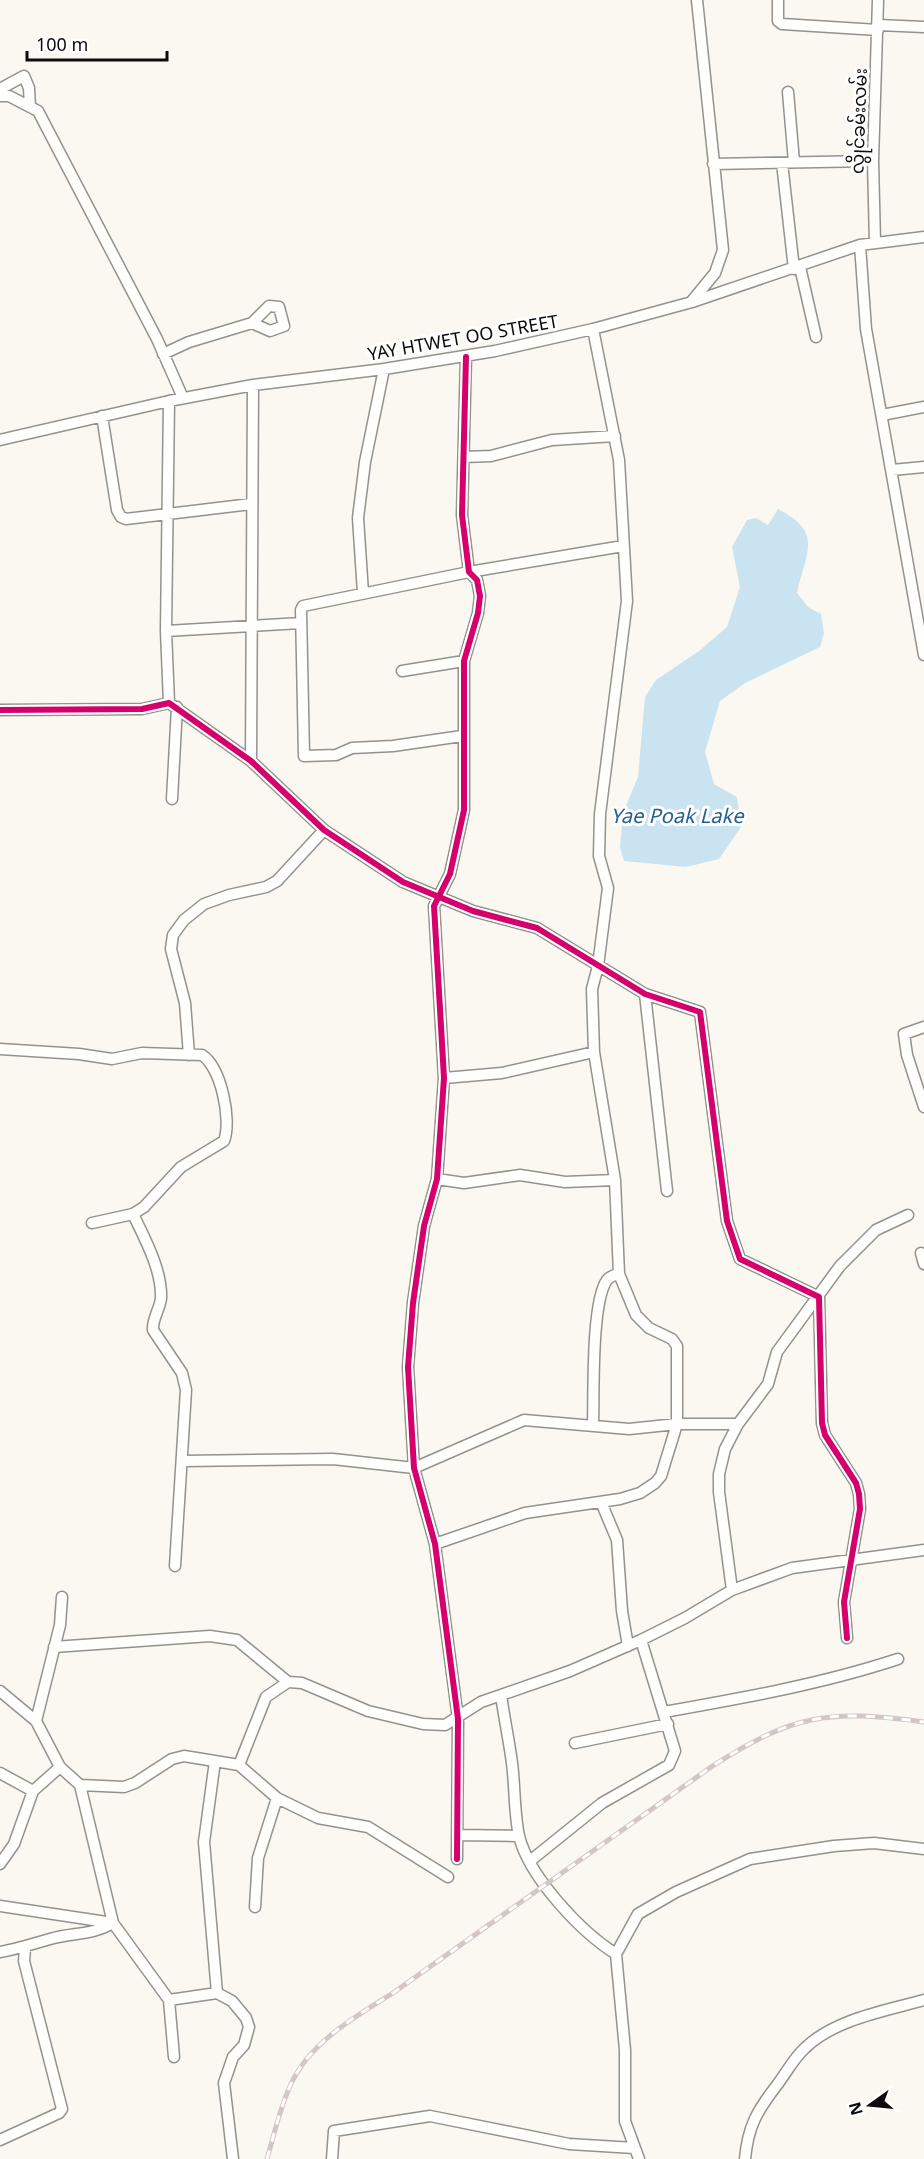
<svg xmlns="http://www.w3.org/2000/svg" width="924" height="2159" viewBox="0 0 924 2159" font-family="Georgia,'Noto Sans Myanmar',serif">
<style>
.water{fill:#cae3f0}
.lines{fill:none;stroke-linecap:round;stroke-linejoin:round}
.street-casing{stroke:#93928f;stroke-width:13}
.street{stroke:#fefefd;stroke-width:10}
.rail-casing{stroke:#d5c6c6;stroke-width:5}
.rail{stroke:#fff;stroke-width:3;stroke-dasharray:9;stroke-linecap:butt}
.cycleway-casing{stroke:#fff;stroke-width:10}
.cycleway{stroke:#d6006c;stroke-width:6}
.labels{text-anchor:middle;stroke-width:6;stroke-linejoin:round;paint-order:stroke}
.street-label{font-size:18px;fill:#0c0c0c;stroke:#fff}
.water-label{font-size:20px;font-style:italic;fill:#226191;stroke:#fff}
</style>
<rect width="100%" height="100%" fill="#faf8f0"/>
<path class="water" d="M778 509C824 533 806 551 797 593L808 607 821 614 824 633 820 647 745 683 720 701 705 752 714 784 737 797 741 827 719 859 686 867 624 861 620 848 623 813 638 777 645 697 656 680 699 651 727 627 740 587 732 547 747 520 756 518 768 525Z"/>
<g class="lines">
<defs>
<path id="street" d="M778 0V21L782 24 878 30
M878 25 924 27
M0 89 24 76 29 88 30 107
M788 92 794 162
M0 96H9L38 111 157 339 183 398
M782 163 794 269
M713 164 873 161
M875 243 873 161 878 0
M860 245 866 329 924 655
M800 267 816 337
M692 301 715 273 723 250 697 0
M163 354 189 342 252 323 270 331 284 326 279 307 269 306 252 323
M882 415 924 407
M102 416 117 510 121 517 126 519 251 504
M0 440 169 401 253 385 384 369 495 351 593 329 692 302 860 245 924 237
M464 457 491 456 552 440 615 436
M892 470 924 467
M363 593 358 518 365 462 384 369
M166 631 301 623
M402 671 464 661
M169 703 166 631 169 401
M0 710 142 709 169 703 251 761 324 830 403 882 473 911 537 928 645 994 700 1012 727 1221 740 1259 819 1297 822 1423 825 1435 856 1483 859 1494 860 1509 844 1602 847 1638
M462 736 393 746 352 748 336 755 304 756 301 610 303 606 469 572 623 546
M251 761 253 385
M172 799 177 707
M645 994 667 1191
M924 1027 904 1034 907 1055 924 1107
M0 1049 79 1054 112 1059 142 1053 202 1055C221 1067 232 1120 224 1141L181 1167 144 1207 133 1214 92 1223
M189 1055 185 1003 171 949 173 935 184 920 204 904 229 895 266 887 277 881 324 830
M444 1078 502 1073 594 1052
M437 1179 464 1183 520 1175 565 1182 615 1180
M133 1214C145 1239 162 1270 161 1298 160 1309 152 1319 153 1330L182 1373 186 1390 175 1566
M921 1253 924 1264
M593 1426C594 1396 591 1302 607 1280 610 1276 614 1275 619 1274
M183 1461 333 1459 414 1468 524 1420 629 1429 677 1424H738
M601 1502 617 1540 622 1611 628 1646
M435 1544 525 1513 620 1499 640 1493 655 1483 661 1476 677 1424V1346L672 1339 649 1328 636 1315 619 1274 615 1180 594 1052 592 989 598 966 608 888 599 856 600 814 627 601 619 460 593 329
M732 1590 719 1492V1474L725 1449 738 1424 768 1384 777 1352 840 1266 876 1230 908 1215
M54 1647 210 1636 237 1640 288 1682
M0 1691 36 1721 60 1767 80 1785 113 1923 169 2000 174 2057
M501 1695C504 1717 509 1740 512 1763 515 1786 514 1812 519 1836 529 1877 581 1932 616 1954
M664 1712C743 1698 822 1684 898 1659
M36 1721 60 1625 62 1597
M575 1743 668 1724
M215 1761 204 1842 217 1993
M239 1765 266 1697 288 1682 302 1683 368 1711 423 1724 445 1725 481 1702 570 1671 641 1640 685 1618 732 1590 792 1568 924 1550
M0 1773 33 1791
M80 1785 124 1787 135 1783 172 1759 184 1756 239 1765 277 1798 318 1818 368 1827 448 1877
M459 1835 519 1836
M457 1859 458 1719 435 1544 414 1468 408 1367 413 1303 424 1226 437 1179 444 1078 434 906 450 874 464 810V661L478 613 480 596 477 580 469 572 462 515 466 357
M530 1861 602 1803 669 1765 675 1751 641 1640
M0 1864 14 1844 33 1791 60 1767
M0 1906 113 1923
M255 1907 258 1858 277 1798
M0 1952C18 1949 32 1944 50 1939 73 1932 91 1936 113 1923
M169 2000 217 1993 232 2001 246 2018 249 2027 244 2045 233 2057 224 2083 233 2159
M0 2140 59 2113 62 2109 24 1961 25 1949
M332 2159 334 2131 430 2116 569 2144 634 2148
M639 2159 625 2121V2050L616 1954 638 1914 676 1892 750 1859 834 1846 874 1843 924 1849
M745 2159C748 2126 757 2111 777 2085 786 2073 794 2058 805 2048 835 2019 885 2011 924 2000"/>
</defs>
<use href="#street" class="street-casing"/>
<use href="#street" class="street"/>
<defs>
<path id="rail" d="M267 2159C274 2135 280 2107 291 2084 310 2042 355 2017 393 1993L711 1767C793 1714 828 1709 924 1722"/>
</defs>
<use href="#rail" class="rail-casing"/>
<use href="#rail" class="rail"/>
<defs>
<path id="cycleway" d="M0 710 142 709 169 703 251 761 324 830 403 882 473 911 537 928 645 994 700 1012 727 1221 740 1259 819 1297 822 1423 825 1435 856 1483 859 1494 860 1509 844 1602 847 1638
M457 1859 458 1719 435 1544 414 1468 408 1367 413 1303 424 1226 437 1179 444 1078 434 906 450 874 464 810V661L478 613 480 596 477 580 469 572 462 515 466 357"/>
</defs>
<use href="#cycleway" class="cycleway-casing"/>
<use href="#cycleway" class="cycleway"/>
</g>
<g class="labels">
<g class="street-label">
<text transform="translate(859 121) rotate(-88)" y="6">လွိုင်ခမ်းလမ်း</text>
<text transform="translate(463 338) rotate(-10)" y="6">YAY HTWET OO STREET</text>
</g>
<g class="water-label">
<text x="677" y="823">Yae Poak Lake</text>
</g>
</g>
<g transform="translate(870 2105) rotate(255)" stroke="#ffffff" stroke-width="4.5" paint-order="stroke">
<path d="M0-4.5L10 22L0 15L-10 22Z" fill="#0c0c0c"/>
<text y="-9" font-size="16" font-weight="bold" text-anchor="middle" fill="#0c0c0c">N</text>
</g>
<path d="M27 51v9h140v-9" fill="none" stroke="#0c0c0c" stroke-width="3"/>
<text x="36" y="51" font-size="18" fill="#0c0c0c" stroke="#ffffff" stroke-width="4.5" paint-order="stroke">100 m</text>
</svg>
